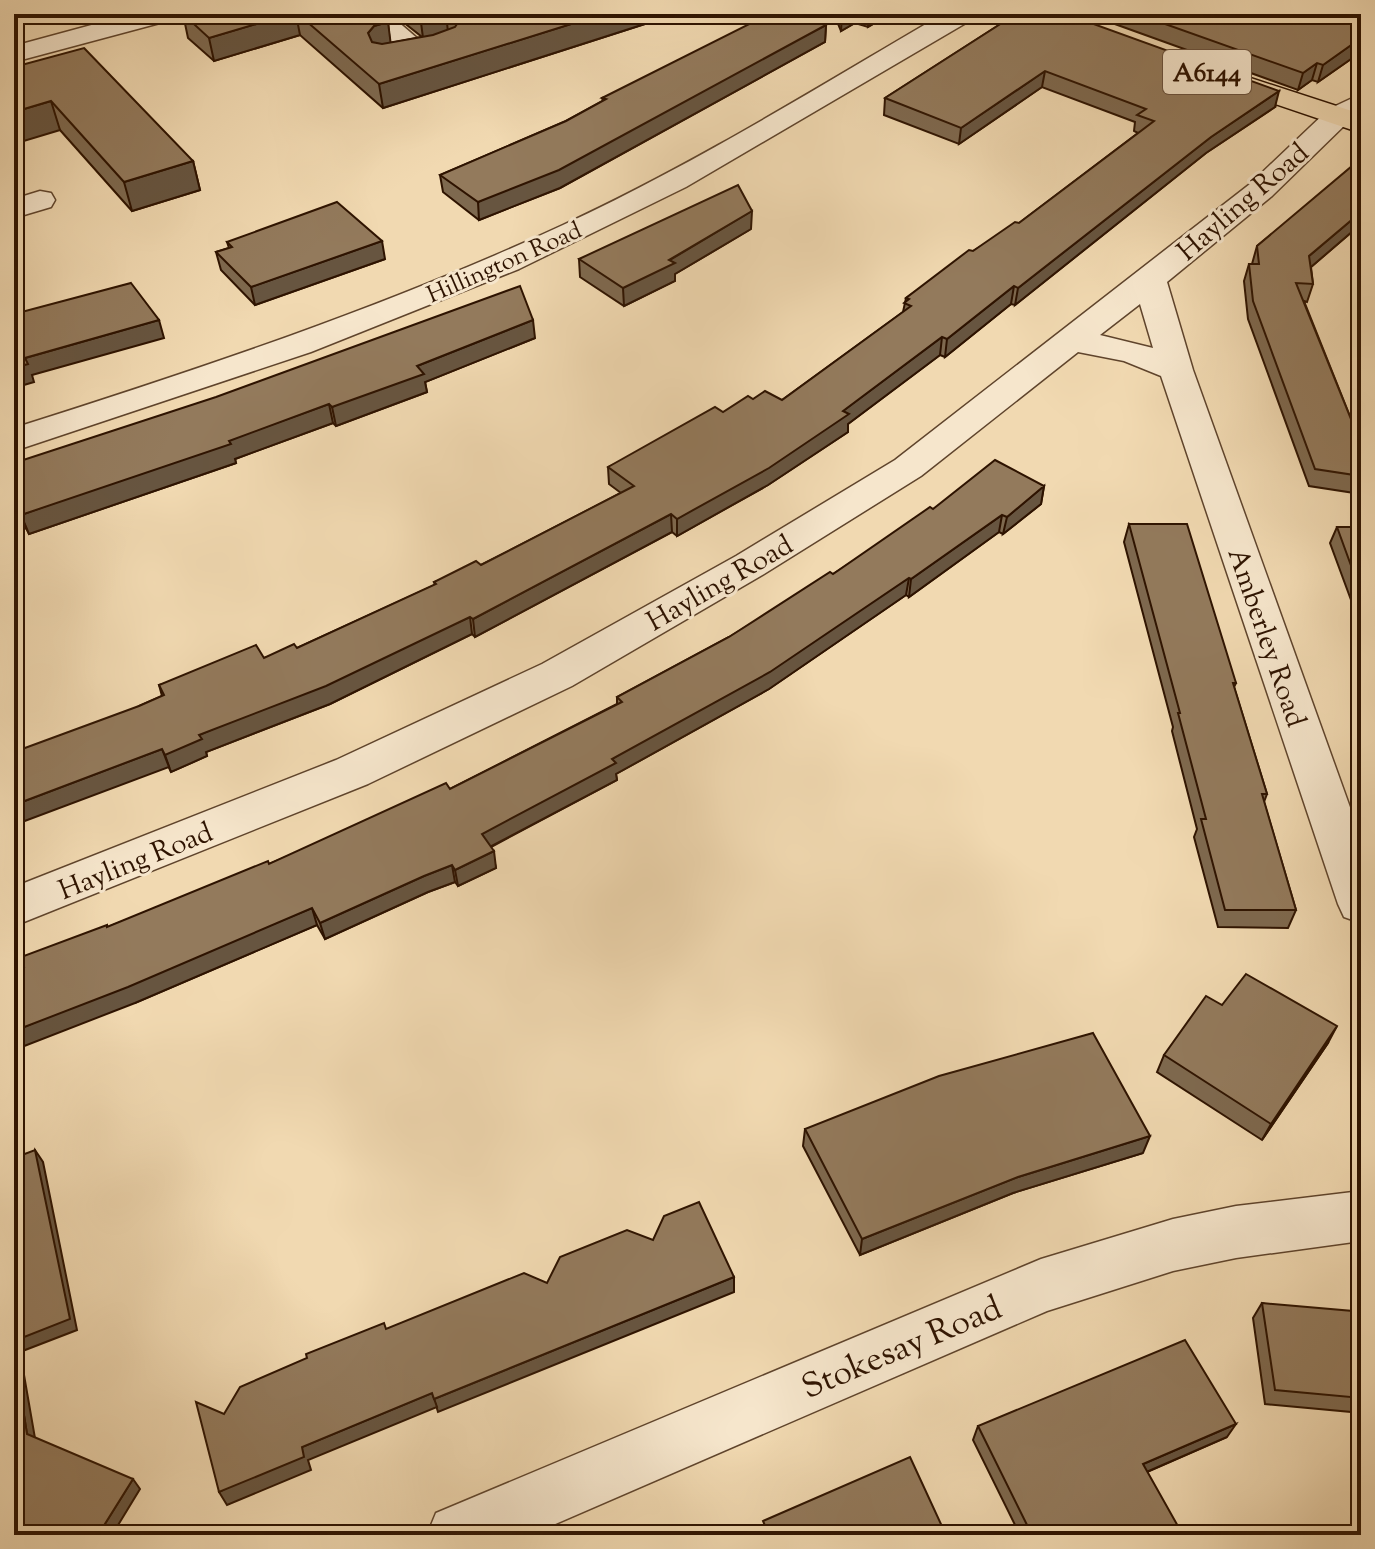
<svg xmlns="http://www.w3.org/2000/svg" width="1375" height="1549" font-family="'Sorts Mill Goudy',serif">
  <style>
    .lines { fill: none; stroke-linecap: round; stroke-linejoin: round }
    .minor-casing { stroke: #5f442c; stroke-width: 3 }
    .major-casing { stroke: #2e1300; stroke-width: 3 }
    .minor { fill: #f6e6cc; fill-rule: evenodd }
    .major { fill: #f1d9b1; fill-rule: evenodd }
    .wall { fill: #7e694f; stroke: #2e1300; stroke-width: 2 }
    .shaded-wall { fill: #675540; stroke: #2e1300; stroke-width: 2 }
    .building { fill: #937a5c; stroke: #2e1300; stroke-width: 2 }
    .labels { text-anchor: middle; stroke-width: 6; stroke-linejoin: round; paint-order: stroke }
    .far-street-label { font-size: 24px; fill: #2e1300; stroke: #f6e6cc }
    .shield { fill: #f6e6cc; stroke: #6a523d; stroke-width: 2 }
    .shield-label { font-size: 26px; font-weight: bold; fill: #2e1300 }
    .street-label { font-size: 28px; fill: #2e1300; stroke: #f6e6cc }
    .near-street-label { font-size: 34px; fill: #2e1300; stroke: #f6e6cc }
  </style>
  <rect width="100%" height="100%" fill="#f1d9b1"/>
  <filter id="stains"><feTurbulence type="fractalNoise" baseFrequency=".0025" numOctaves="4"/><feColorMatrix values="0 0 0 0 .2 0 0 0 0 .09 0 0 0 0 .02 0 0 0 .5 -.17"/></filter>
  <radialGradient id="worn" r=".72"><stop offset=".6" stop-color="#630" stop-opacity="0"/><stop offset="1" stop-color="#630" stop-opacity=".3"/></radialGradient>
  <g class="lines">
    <defs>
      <g id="minor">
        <polygon points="132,14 175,14 171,20 14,62 14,46"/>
        <polygon points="360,14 389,14 432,51 428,57 408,57"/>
        <path d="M943 14H975L971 20 686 187 519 269 311 352 14 451V428C200 369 386 307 563 225 695 164 818 87 943 14Z"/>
        <path d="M1361 94V115L1349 121 1272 196 1167 282 1193 370 1361 838V923L1344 917 1338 904 1161 376 1124 361 1078 352 921 476 764 574 572 686 368 784 14 926V887L336 760 542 664 736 556 895 460 1250 184 1329 109ZM1140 304 1153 348 1100 335Z"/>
        <polygon points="40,191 51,193 55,200 51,207 14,218 14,199"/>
        <polygon points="1361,1191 1361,1241 1236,1258 1173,1271 1047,1311 530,1535 427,1535 436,1513 1041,1259 1173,1219 1236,1206"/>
      </g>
      <polygon id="major" points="1220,68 1361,114 1361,133 1210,82 1206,76 1210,70"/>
    </defs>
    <use href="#minor" class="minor-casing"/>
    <use href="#major" class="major-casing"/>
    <use href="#minor" class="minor"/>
    <use href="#major" class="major"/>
  </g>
  <g class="wall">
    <polygon points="183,14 378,14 388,22 390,43 422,37 393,14 676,14 383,108 300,35 214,61 188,38"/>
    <polygon points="834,14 890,14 868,27 855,23 841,31"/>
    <polygon points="1016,14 1275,107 1206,153 1015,305 1011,304 945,357 940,355 848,424 848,432 768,485 677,536 672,532 475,637 472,634 330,704 206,752 207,756 171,772 139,706 162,696 159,685 264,658 297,648 435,585 434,582 481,565 621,493 609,484 608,467 753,399 782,400 903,312 906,298 973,251 1019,223 1138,133 1134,131 1135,122 1042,87 959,144 884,115 885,98"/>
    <polygon points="1087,14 1296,14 1303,17 1361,14 1361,52 1318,82 1312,80 1298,90"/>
    <polygon points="826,25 825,42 560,188 479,220 443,192 440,175 566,121 603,101 602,98"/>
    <polygon points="14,67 193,161 200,190 132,211 60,130"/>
    <polygon points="1361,162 1361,224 1311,267 1313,284 1307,302 1304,301 1361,444 1361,494 1309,486 1248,319 1244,281 1249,264 1252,264 1257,246"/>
    <polygon points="751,229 675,274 675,281 624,306 580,277 579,259"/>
    <polygon points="227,242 385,259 255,305 221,270 216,252 229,248"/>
    <polygon points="535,338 425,382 427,392 336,426 333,423 235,459 236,463 29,534 26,528 14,532 14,463"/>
    <polygon points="1044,486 1041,504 1003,534 999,532 909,597 906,595 769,689 616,774 617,780 491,847 496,868 458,886 455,882 428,892 325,939 317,925 135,1003 24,967 108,927 269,864 450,789 617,704 617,697 729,637 833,574 933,509"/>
    <polygon points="1129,524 1236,683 1234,687 1267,794 1264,802 1296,910 1288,928 1218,927 1194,837 1197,829 1172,731 1173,727 1124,542"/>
    <polygon points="1337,527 1361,527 1361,627 1330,543"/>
    <polygon points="1222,1005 1328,1043 1262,1140 1157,1072 1164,1055"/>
    <polygon points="805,1129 1143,1153 1013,1193 860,1255 803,1146"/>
    <polygon points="1262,1303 1361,1333 1361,1456 1351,1412 1265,1404 1253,1318"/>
    <polygon points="978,1426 1227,1437 1147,1472 1174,1535 1020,1535 973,1440"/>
  </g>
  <g class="shaded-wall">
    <polygon points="290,14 296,14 300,35 214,61 209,38"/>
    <polygon points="423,14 446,14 448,32 423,38 420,15"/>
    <polygon points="603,14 676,14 383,108 379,84"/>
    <polygon points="842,14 856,14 855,23 841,31"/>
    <polygon points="869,14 890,14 868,27"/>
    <polygon points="388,22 391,46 372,56 368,33 374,26"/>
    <polygon points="826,25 825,42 560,188 479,220 478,202"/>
    <polygon points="1361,38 1361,52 1318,82 1323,65"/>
    <polygon points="1317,63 1312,80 1298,90 1303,73"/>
    <polygon points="1045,71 1042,87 959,144 961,128"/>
    <polygon points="1279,91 1275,107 1206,153 1015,305 1018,288 1211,137"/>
    <polygon points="51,101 60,130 14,144 14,112"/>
    <polygon points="193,161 200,190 132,211 124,182"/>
    <polygon points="752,211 751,229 675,274 675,281 624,306 623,288"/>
    <polygon points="1361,212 1361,224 1304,273 1309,256"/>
    <polygon points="382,241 385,259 255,305 251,287"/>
    <polygon points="1014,286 1011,304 945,357 947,339"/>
    <polygon points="159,320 164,338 32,375 34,382 14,388 14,368 25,358"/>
    <polygon points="533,320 535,338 425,382 427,392 336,426 332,407 417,366"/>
    <polygon points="942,337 940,355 848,424 848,432 768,485 677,536 677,519 843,411"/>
    <polygon points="329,404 333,423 235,459 236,463 29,534 21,515"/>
    <polygon points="1044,486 1041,504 1003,534 1007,517"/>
    <polygon points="18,509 26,528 14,532 14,511"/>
    <polygon points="671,514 672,532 475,637 473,619"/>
    <polygon points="1002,515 999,532 909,597 911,579"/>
    <polygon points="909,578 906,595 769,689 616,774 617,780 484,850 482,834 612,759"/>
    <polygon points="470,617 472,634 330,704 206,752 207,756 171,772 165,755 199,735"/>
    <polygon points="162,749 169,767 14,825 14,805"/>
    <polygon points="494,851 496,868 458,886 455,870"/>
    <polygon points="452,865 455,882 428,892 325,939 320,923 424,876"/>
    <polygon points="312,908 317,925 135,1003 14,1050 14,1031"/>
    <polygon points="1337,1026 1328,1043 1262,1140 1271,1124"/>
    <polygon points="1150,1136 1143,1153 1013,1193 860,1255 862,1239 1018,1177"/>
    <polygon points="35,1150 43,1162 77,1330 20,1352 36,1444 27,1434 14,1353 14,1341"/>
    <polygon points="734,1277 734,1292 438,1412 434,1399"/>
    <polygon points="432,1393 437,1407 308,1460 311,1470 227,1505 219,1492 302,1447"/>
    <polygon points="1236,1424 1227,1437 1135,1477 1143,1464"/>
    <polygon points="133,1479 140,1489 112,1535 98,1535"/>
    <polygon points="1179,1528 1174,1535 1163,1535"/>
  </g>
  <g class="building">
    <polygon points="183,14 290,14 209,38"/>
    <polygon points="298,14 378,14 388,22 374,26 368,33 372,42 382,44 433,35 455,27 461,18 458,14 603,14 379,84"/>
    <polygon points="769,14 820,14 826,25 559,170 478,202 440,175 566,121 606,99 602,98"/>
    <polygon points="1016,14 1066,14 1279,91 1211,137 1018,288 1014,286 947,339 942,337 843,411 849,414 769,468 677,519 671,514 473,619 470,617 326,686 199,735 202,739 165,755 162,749 14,805 14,752 139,706 164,695 159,685 256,645 264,658 294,644 297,648 436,584 434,582 476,561 481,565 634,486 608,467 715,407 723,412 748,396 753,399 765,391 782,400 911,306 904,303 909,299 906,298 969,250 973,251 1015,222 1019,223 1154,121 1137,115 1146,109 1045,71 961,128 885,98"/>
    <polygon points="1137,14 1296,14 1303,17 1309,14 1361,14 1361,38 1323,65 1317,63 1303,73"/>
    <polygon points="84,48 193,161 124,182 51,101 14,112 14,67"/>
    <polygon points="1358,161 1361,162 1361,212 1309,256 1313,284 1296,283 1361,444 1361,476 1315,469 1253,301 1249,264 1259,264 1257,246"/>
    <polygon points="738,185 752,211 669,260 675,263 623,288 579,259"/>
    <polygon points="337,202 382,241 251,287 216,252 232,247 227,242"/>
    <polygon points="131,283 159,320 25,358 28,364 14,368 14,314"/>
    <polygon points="520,286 533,320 417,366 424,374 332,407 329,404 229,441 231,444 21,515 18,509 14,511 14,463 216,397"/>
    <polygon points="995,460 1044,486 1007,517 1002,515 911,579 909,578 770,672 612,759 616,763 482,834 494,851 455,870 452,865 424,876 320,923 312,908 128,987 14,1031 14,970 24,967 21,957 107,925 107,927 268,861 269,864 446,783 450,789 622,702 617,697 729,637 830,572 833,574 930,507 933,509"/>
    <polygon points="1129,524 1187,524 1236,683 1233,683 1267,794 1262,794 1296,910 1225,910 1201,819 1206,819 1178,713 1180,713"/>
    <polygon points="1337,527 1361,527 1361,593"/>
    <polygon points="1246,974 1337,1026 1271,1124 1164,1055 1206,996 1222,1005"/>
    <polygon points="1093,1033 1150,1136 1018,1177 862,1239 805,1129 939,1076"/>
    <polygon points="35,1150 70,1319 14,1341 14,1158"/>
    <polygon points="699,1202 734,1277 434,1399 432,1393 302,1447 304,1457 219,1492 196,1402 224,1414 240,1387 307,1358 306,1354 384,1323 386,1329 524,1273 547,1283 560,1257 627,1230 653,1240 664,1216"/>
    <polygon points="1262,1303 1353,1311 1358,1333 1361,1333 1361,1398 1275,1390"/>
    <polygon points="1185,1340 1236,1424 1143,1464 1179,1528 1163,1535 1129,1535 1127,1530 1116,1535 1032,1535 978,1426"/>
    <polygon points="14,1353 27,1434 133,1479 98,1535 14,1535"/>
    <polygon points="910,1457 946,1535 750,1535 766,1528 763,1521"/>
  </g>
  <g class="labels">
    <g class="far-street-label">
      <text transform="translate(504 262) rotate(-24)" y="8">Hillington Road</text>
    </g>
    <rect class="shield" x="1163" y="50" width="88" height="44" rx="6"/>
    <g class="shield-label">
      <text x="1207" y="81">A6144</text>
    </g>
    <g class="street-label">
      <text transform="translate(1242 201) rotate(-41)" y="10">Hayling Road</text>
      <text transform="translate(719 582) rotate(-30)" y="10">Hayling Road</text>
      <text transform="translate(1268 637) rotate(71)" y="10">Amberley Road</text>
      <text transform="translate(135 860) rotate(-22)" y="10">Hayling Road</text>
    </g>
    <g class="near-street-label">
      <text transform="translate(901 1346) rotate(-23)" y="12">Stokesay Road</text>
    </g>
  </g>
  <rect width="1375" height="1549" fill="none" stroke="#f1d9b1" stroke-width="48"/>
  <rect x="16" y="16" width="1343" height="1517" fill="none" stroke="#2e1300" stroke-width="4"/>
  <rect x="24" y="24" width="1327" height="1501" fill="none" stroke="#2e1300" stroke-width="2"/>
  <rect width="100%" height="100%" filter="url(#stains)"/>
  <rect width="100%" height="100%" fill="url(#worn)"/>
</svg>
